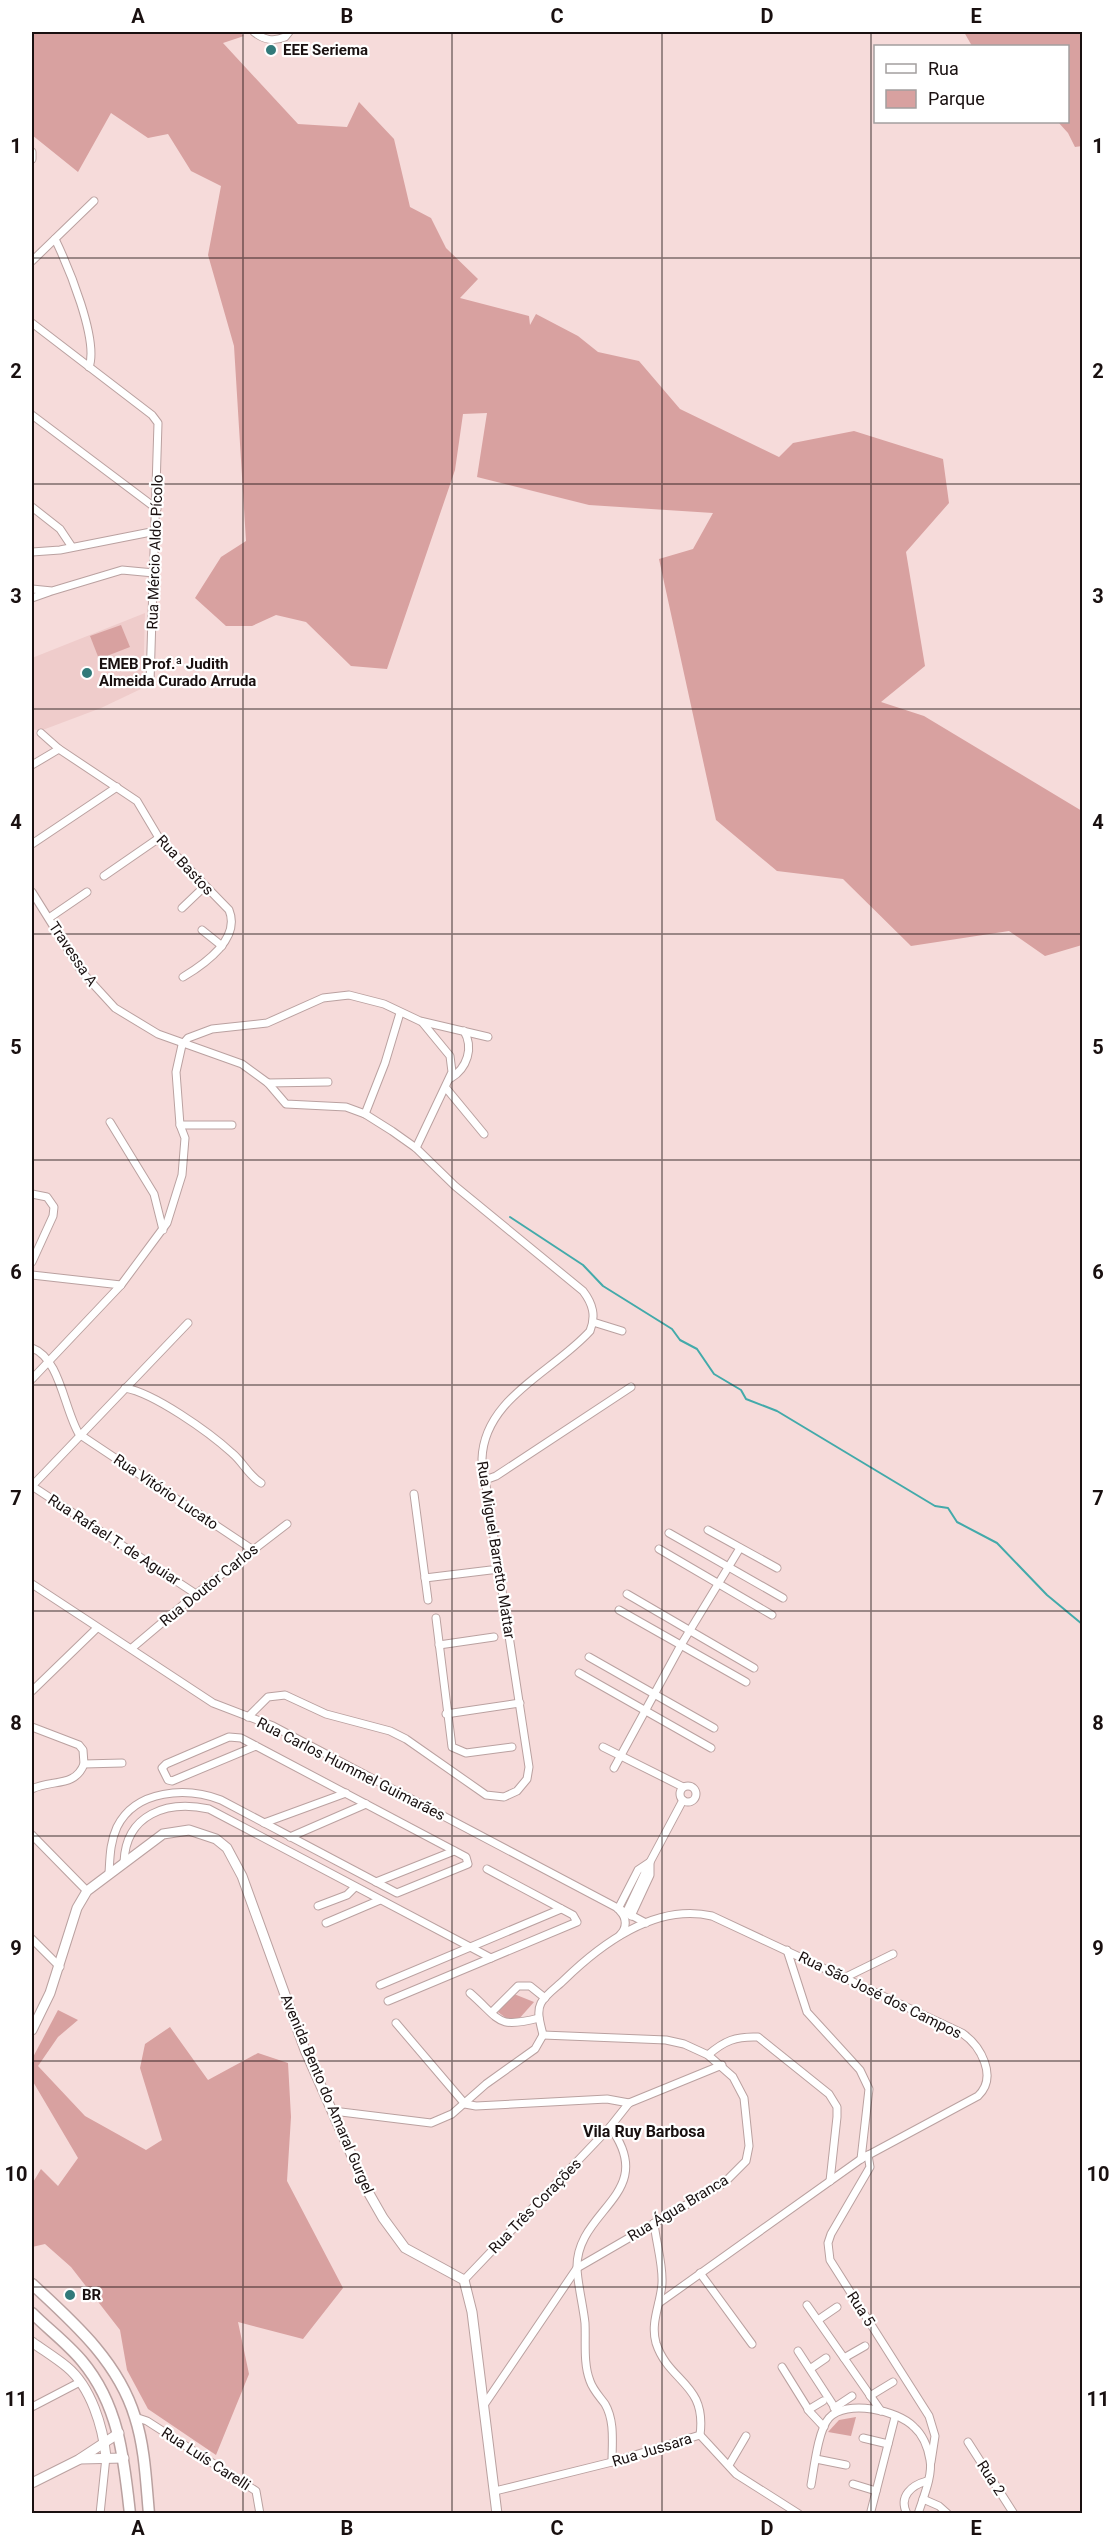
<svg xmlns="http://www.w3.org/2000/svg" width="1114" height="2545" font-family="Roboto,sans-serif">
  <style>
    .built { fill: #efcccb }
    .green { fill: #d8a1a0 }
    .lines { fill: none; stroke-linecap: round; stroke-linejoin: round }
    .stream { stroke: #43aaaa; stroke-width: 2 }
    .minor-casing { stroke: #baa1a0; stroke-width: 9 }
    .tertiary-casing { stroke: #baa1a0; stroke-width: 11 }
    .primary-casing { stroke: #baa1a0; stroke-width: 13 }
    .minor { stroke: #fff; stroke-width: 7 }
    .tertiary { stroke: #fff; stroke-width: 9 }
    .primary { stroke: #fff; stroke-width: 10 }
    .grid { fill: none; stroke: #191010; stroke-width: 1.5; stroke-opacity: 0.55 }
    .poi-dot { fill: #317a7a; stroke: #fff; stroke-width: 2 }
    .labels { text-anchor: middle; stroke-width: 4.5; stroke-linejoin: round; paint-order: stroke }
    .poi-label { font-size: 15px; font-weight: bold; fill: #191010; stroke: #fff; text-anchor: start }
    .street-label { font-size: 15px; fill: #191010; stroke: #fff }
    .neighbourhood-label { font-size: 16px; font-weight: bold; fill: #191010; stroke: #fff }
    .neatline { fill: none; stroke: #191010; stroke-width: 2 }
    .grid-label { font-size: 20px; text-anchor: middle; font-weight: bold; fill: #191010 }
  </style>
  <rect width="100%" height="100%" fill="#f6dbda"/>
  <polygon class="built" points="145,613 143,688 101,708 40,731 32,729 32,658"/>
  <g class="green">
    <polygon points="32,32 239,32 244,36 223,43 298,124 347,127 359,102 394,139 410,207 431,218 446,248 478,279 460,298 529,316 530,325 536,314 578,336 598,352 639,361 680,409 779,457 793,443 854,431 943,459 949,503 906,552 925,666 881,702 924,716 1082,811 1082,945 1045,956 1009,931 911,946 843,879 777,871 716,820 659,559 693,549 713,513 589,505 477,477 487,413 463,414 455,470 387,669 351,666 306,622 276,615 252,626 226,626 195,598 221,557 246,541 234,346 208,255 221,186 191,171 168,134 148,138 111,113 78,172 32,135"/>
    <polygon points="964,32 1082,32 1082,146 1075,147 1068,133 1058,122 1068,122 1068,46 972,46"/>
    <polygon points="121,625 130,647 99,659 90,636"/>
    <polygon points="514,1994 534,2002 518,2020 510,2021 498,2012"/>
    <polygon points="58,2010 78,2020 58,2037 38,2066 85,2116 146,2150 162,2140 140,2068 145,2044 170,2027 208,2080 258,2053 288,2063 291,2117 287,2181 343,2288 303,2339 238,2322 249,2374 216,2455 148,2409 127,2370 120,2330 71,2267 45,2244 32,2247 32,2184 41,2169 58,2186 78,2158 32,2080 32,2059"/>
    <polygon points="856,2417 851,2436 828,2432 839,2420"/>
  </g>
  <g class="lines">
    <polyline class="stream" points="510,1217 583,1265 603,1286 672,1329 680,1340 697,1349 714,1374 741,1390 746,1399 777,1411 935,1506 948,1508 957,1522 997,1543 1047,1595 1082,1624"/>
    <defs>
      <g id="minor">
        <path d="M254 32C264 40 273 42 285 37L289 32"/>
        <polyline points="32,152 32,159"/>
        <path d="M55 239C68 266 99 340 89 367"/>
        <polyline points="32,261 94,201"/>
        <polyline points="32,323 152,415 158,423 150,682"/>
        <polyline points="32,415 157,509"/>
        <polyline points="32,507 60,529 72,547"/>
        <polyline points="32,552 60,550 156,531"/>
        <polyline points="32,589 52,591 122,570 154,573"/>
        <polyline points="32,598 49,592"/>
        <path d="M41 733 59 749 137 801 159 838 229 910C241 939 203 965 183 977"/>
        <polyline points="32,765 59,749"/>
        <polyline points="32,844 117,787"/>
        <polyline points="104,876 159,838"/>
        <path d="M32 892 82 972 115 1008 158 1034 242 1064 268 1083 286 1104 346 1107 365 1114 392 1131 416 1148 455 1186 583 1291C593 1304 596 1316 590 1331 553 1372 484 1398 482 1459L529 1767 527 1779 517 1791 504 1797 486 1795 406 1739 390 1731 326 1714 285 1695 268 1697 248 1717"/>
        <polyline points="182,908 204,887"/>
        <polyline points="49,918 87,892"/>
        <polyline points="202,930 222,946"/>
        <path d="M451 1078C467 1068 474 1048 464 1031"/>
        <polyline points="268,1083 328,1082"/>
        <polyline points="446,1088 484,1134"/>
        <polyline points="365,1114 385,1063 400,1013"/>
        <polyline points="110,1122 154,1194 163,1230"/>
        <polyline points="180,1125 232,1125"/>
        <polyline points="416,1148 452,1072 450,1056 422,1022"/>
        <polyline points="32,1194 47,1197 54,1207 53,1216 32,1262"/>
        <polyline points="32,1275 121,1285"/>
        <polyline points="593,1322 622,1331"/>
        <polyline points="188,1323 32,1486 196,1594"/>
        <path d="M32 1348C60 1358 64 1409 79 1434L253 1550"/>
        <polyline points="32,1379 121,1285 167,1223 182,1175 185,1138 180,1125 176,1072 182,1045 188,1038 212,1029 267,1023 323,998 349,995 384,1004 420,1021 488,1037"/>
        <path d="M125 1388C154 1393 209 1432 232 1453 243 1462 248 1475 261 1483"/>
        <polyline points="485,1480 496,1476 631,1387"/>
        <polyline points="414,1494 428,1600"/>
        <polyline points="708,1530 777,1568"/>
        <polyline points="669,1533 783,1598"/>
        <polyline points="659,1549 772,1615"/>
        <polyline points="425,1578 499,1569"/>
        <polyline points="32,1584 213,1703 273,1726 646,1923"/>
        <polyline points="627,1594 754,1668"/>
        <polyline points="619,1610 746,1682"/>
        <polyline points="436,1618 452,1747 466,1753 512,1747"/>
        <polyline points="439,1645 494,1637"/>
        <polyline points="132,1648 196,1594 287,1524"/>
        <polyline points="589,1657 714,1728"/>
        <polyline points="579,1673 711,1748"/>
        <polyline points="32,1691 97,1628"/>
        <polyline points="446,1714 520,1703"/>
        <polyline points="32,1727 79,1745 83,1750 84,1764 122,1763"/>
        <polyline points="603,1747 683,1787"/>
        <polyline points="614,1768 681,1645 740,1548"/>
        <circle cx="688" cy="1794" r="8"/>
        <path d="M32 1789C51 1779 75 1788 84 1764"/>
        <polyline points="264,1823 346,1793"/>
        <polyline points="32,1835 87,1891"/>
        <polyline points="290,1837 366,1804"/>
        <path d="M124 1862C126 1814 167 1800 209 1809L491 1958 577 1922 573 1915 487 1869"/>
        <path d="M109 1873C110 1857 110 1842 117 1827 136 1789 187 1787 221 1800L397 1893 468 1864 466 1857 241 1738 229 1737 166 1764 162 1768 168 1780 172 1781 256 1746"/>
        <polyline points="376,1882 454,1851"/>
        <polyline points="318,1906 347,1895 355,1887"/>
        <polyline points="618,1909 638,1870 650,1862 683,1800"/>
        <polyline points="626,1913 649,1864"/>
        <polyline points="631,1916 650,1875 650,1862"/>
        <polyline points="326,1923 380,1900"/>
        <path d="M620 1935C627 1928 627 1918 620 1911"/>
        <polyline points="32,1939 60,1967"/>
        <polyline points="787,1950 807,2012 860,2070 869,2089 861,2159"/>
        <polyline points="844,1978 893,1954"/>
        <polyline points="380,1985 561,1909"/>
        <path d="M470 1993C501 2020 496 2029 539 2018"/>
        <polyline points="388,2001 491,1958"/>
        <polyline points="492,2012 518,1986 530,1986 545,1998"/>
        <polyline points="396,2023 465,2104 476,2106 607,2099 629,2103"/>
        <path d="M543 2035C541 2025 536 2013 541 2003 546 1994 557 1987 564 1980 602 1943 656 1903 712 1916L962 2033C981 2046 998 2077 978 2096L861 2159 659 2303"/>
        <path d="M708 2055C724 2041 736 2036 758 2037L829 2094 837 2107V2117L830 2181"/>
        <polyline points="333,2111 431,2123 452,2114 486,2084 535,2049 543,2035"/>
        <path d="M610 2127C660 2195 575 2209 577 2269 578 2286 583 2305 585 2323 586 2341 583 2363 590 2381 593 2390 600 2397 605 2404 615 2421 612 2443 612 2462"/>
        <polyline points="868,2155 870,2167 831,2234 828,2243 830,2260 929,2416 935,2436 931,2462"/>
        <path d="M654 2223C656 2242 663 2264 662 2283 661 2303 650 2322 656 2343 669 2383 707 2383 700 2435"/>
        <polyline points="700,2273 752,2344"/>
        <polyline points="464,2280 610,2127 629,2103 722,2065"/>
        <polyline points="807,2305 881,2411"/>
        <polyline points="818,2320 837,2307"/>
        <polyline points="798,2351 837,2411"/>
        <polyline points="844,2358 865,2346"/>
        <polyline points="782,2367 810,2412 824,2427"/>
        <polyline points="810,2369 826,2358"/>
        <polyline points="870,2396 893,2382"/>
        <polyline points="484,2405 577,2268 724,2183 746,2161 749,2146 744,2098 733,2077 708,2055 684,2044 666,2040 543,2035"/>
        <polyline points="32,2407 80,2382"/>
        <polyline points="834,2408 852,2396"/>
        <polyline points="808,2410 823,2401"/>
        <polyline points="135,2417 147,2421 256,2491 260,2514"/>
        <polyline points="700,2435 736,2474 799,2514"/>
        <polyline points="863,2438 888,2444"/>
        <polyline points="968,2442 1014,2514"/>
        <polyline points="816,2459 846,2465"/>
        <polyline points="729,2465 746,2436"/>
        <polyline points="853,2484 876,2491"/>
        <path d="M811 2485C814 2469 818 2430 829 2418 846 2399 898 2410 914 2427 923 2435 928 2448 930 2460 933 2475 923 2498 918 2514"/>
        <polyline points="495,2491 612,2462 700,2435"/>
        <polyline points="923,2499 939,2506 948,2514"/>
        <polyline points="871,2511 895,2417"/>
        <polyline points="100,2514 106,2457"/>
        <path d="M907 2514C898 2496 912 2485 927 2481"/>
      </g>
      <g id="tertiary">
        <polyline points="32,2030 50,1993 77,1908 87,1891 163,1834 189,1830 216,1839 227,1848 242,1876 305,2050 367,2190 383,2218 405,2248 464,2280 472,2312 497,2514"/>
        <path d="M32 2342C43 2350 56 2358 67 2367 91 2387 103 2427 106 2457"/>
        <polyline points="80,2459 124,2458"/>
        <polyline points="32,2483 78,2460 119,2433"/>
      </g>
      <g id="primary">
        <path d="M32 2284C73 2322 118 2361 135 2417 145 2448 146 2482 149 2514"/>
        <path d="M32 2313C48 2329 67 2343 82 2361 119 2405 124 2459 130 2514"/>
      </g>
    </defs>
    <use href="#minor" class="minor-casing"/>
    <use href="#tertiary" class="tertiary-casing"/>
    <use href="#primary" class="primary-casing"/>
    <use href="#minor" class="minor"/>
    <use href="#tertiary" class="tertiary"/>
    <use href="#primary" class="primary"/>
  </g>
  <path class="grid" d="M243 32V2514M452 32V2514M662 32V2514M871 32V2514M32 258H1082M32 484H1082M32 709H1082M32 934H1082M32 1160H1082M32 1385H1082M32 1611H1082M32 1836H1082M32 2061H1082M32 2287H1082"/>
  <g class="poi-dot">
    <circle cx="271" cy="50" r="6"/>
    <circle cx="87" cy="673" r="6"/>
    <circle cx="70" cy="2295" r="6"/>
  </g>
  <g class="labels">
    <g class="poi-label">
      <text x="283" y="55">EEE Seriema</text>
      <text x="99" y="669">EMEB Prof.ª Judith<tspan x="99" dy="17">Almeida Curado Arruda</tspan></text>
      <text x="82" y="2300">BR</text>
    </g>
    <g class="street-label">
      <text transform="translate(155 552) rotate(-88)" y="5">Rua Mércio Aldo Pícolo</text>
      <text transform="translate(185 865) rotate(47)" y="5">Rua Bastos</text>
      <text transform="translate(73 954) rotate(56)" y="5">Travessa A</text>
      <text transform="translate(166 1492) rotate(34)" y="5">Rua Vitório Lucato</text>
      <text transform="translate(114 1540) rotate(33)" y="5">Rua Rafael T. de Aguiar</text>
      <text transform="translate(496 1550) rotate(81)" y="5">Rua Miguel Barretto Mattar</text>
      <text transform="translate(209 1585) rotate(-39)" y="5">Rua Doutor Carlos</text>
      <text transform="translate(351 1769) rotate(27)" y="5">Rua Carlos Hummel Guimarães</text>
      <text transform="translate(880 1995) rotate(26)" y="5">Rua São José dos Campos</text>
      <text transform="translate(327 2094) rotate(67)" y="5">Avenida Bento do Amaral Gurgel</text>
      <text transform="translate(535 2206) rotate(-46)" y="5">Rua Três Corações</text>
      <text transform="translate(678 2208) rotate(-31)" y="5">Rua Água Branca</text>
      <text transform="translate(861 2309) rotate(57)" y="5">Rua 5</text>
      <text transform="translate(652 2450) rotate(-17)" y="5">Rua Jussara</text>
      <text transform="translate(206 2459) rotate(33)" y="5">Rua Luís Carelli</text>
      <text transform="translate(991 2478) rotate(57)" y="5">Rua 2</text>
    </g>
    <g class="neighbourhood-label">
      <text x="644" y="2137">Vila Ruy Barbosa</text>
    </g>
  </g>
  <rect width="1114" height="2545" fill="none" stroke="#ffffff" stroke-width="66"/>
  <rect x="874" y="45" width="195" height="78" fill="#ffffff" stroke="#a39f9f" stroke-width="1.5"/>
  <rect x="886" y="64" width="30" height="9" fill="#ffffff" stroke="#a39f9f" stroke-width="1.5"/>
  <text x="928" y="75" font-size="18" fill="#191010">Rua</text>
  <rect x="886" y="90" width="30" height="18" fill="#d8a1a0" stroke="#a39f9f" stroke-width="1.5"/>
  <text x="928" y="105" font-size="18" fill="#191010">Parque</text>
  <rect x="33" y="33" width="1048" height="2479" class="neatline"/>
  <g class="grid-label">
    <text x="138" y="23">A</text>
    <text x="347" y="23">B</text>
    <text x="557" y="23">C</text>
    <text x="767" y="23">D</text>
    <text x="976" y="23">E</text>
    <text x="16" y="153">1</text>
    <text x="1098" y="153">1</text>
    <text x="16" y="378">2</text>
    <text x="1098" y="378">2</text>
    <text x="16" y="603">3</text>
    <text x="1098" y="603">3</text>
    <text x="16" y="829">4</text>
    <text x="1098" y="829">4</text>
    <text x="16" y="1054">5</text>
    <text x="1098" y="1054">5</text>
    <text x="16" y="1279">6</text>
    <text x="1098" y="1279">6</text>
    <text x="16" y="1505">7</text>
    <text x="1098" y="1505">7</text>
    <text x="16" y="1730">8</text>
    <text x="1098" y="1730">8</text>
    <text x="16" y="1955">9</text>
    <text x="1098" y="1955">9</text>
    <text x="16" y="2181">10</text>
    <text x="1098" y="2181">10</text>
    <text x="16" y="2406">11</text>
    <text x="1098" y="2406">11</text>
    <text x="138" y="2535">A</text>
    <text x="347" y="2535">B</text>
    <text x="557" y="2535">C</text>
    <text x="767" y="2535">D</text>
    <text x="976" y="2535">E</text>
  </g>
</svg>
